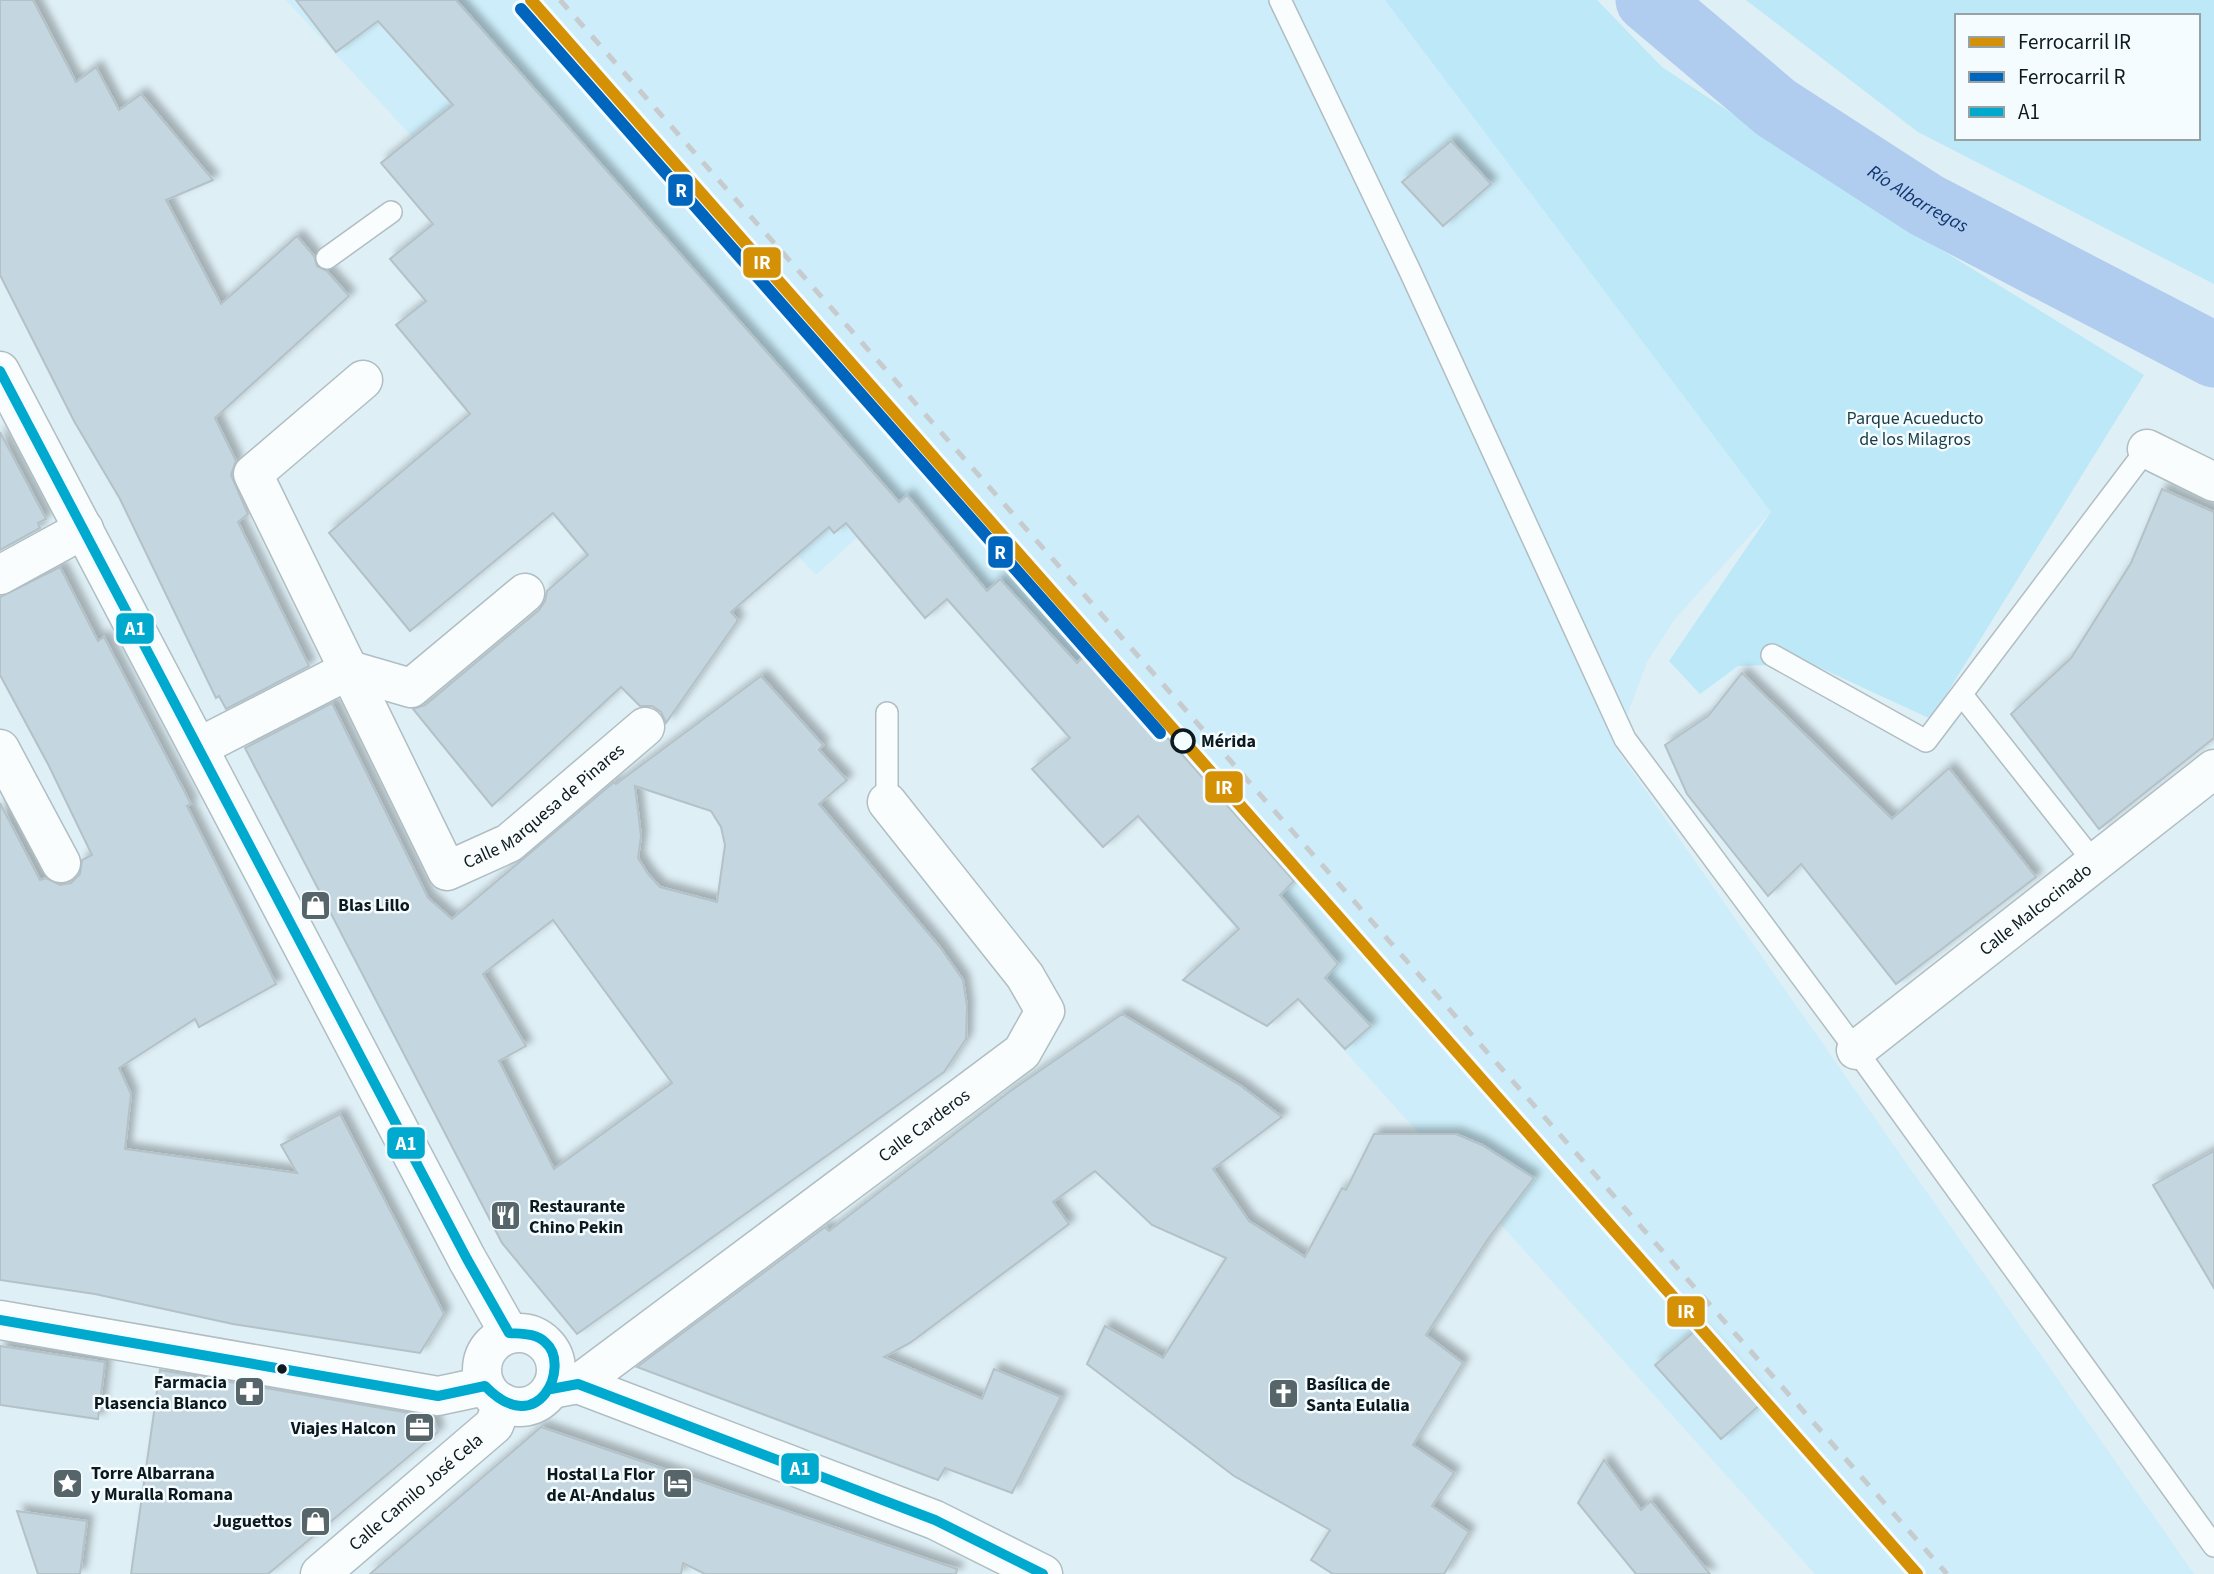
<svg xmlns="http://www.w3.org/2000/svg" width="2214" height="1574" font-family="'Source Sans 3',sans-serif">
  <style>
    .built { fill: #ccedf9 }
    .green { fill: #bce8f8; fill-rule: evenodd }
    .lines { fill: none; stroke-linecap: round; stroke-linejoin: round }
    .river { stroke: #b0ccef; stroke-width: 65 }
    .building { fill: #c4d6e0; stroke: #b4c1c7; stroke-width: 2; fill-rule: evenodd; filter: url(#shadow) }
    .lane-casing { stroke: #b0bec3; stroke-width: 24 }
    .street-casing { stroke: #b0bec3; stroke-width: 41 }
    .secondary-casing { stroke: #b0bec3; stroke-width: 41 }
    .primary-casing { stroke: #b0bec3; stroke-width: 41 }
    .lane { stroke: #fafdfe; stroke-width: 21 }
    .street { stroke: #fafdfe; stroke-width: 38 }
    .secondary { stroke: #fafdfe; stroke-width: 38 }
    .primary { stroke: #fafdfe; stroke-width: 38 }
    .rail { stroke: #c7cbcd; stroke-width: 5; stroke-dasharray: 12 12; stroke-linecap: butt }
    .bus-1-casing { stroke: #f5fcff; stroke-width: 16 }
    .bus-1 { stroke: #00a9ce; stroke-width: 10 }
    .rail-1-casing { stroke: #f5fcff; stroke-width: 18 }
    .rail-2-casing { stroke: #f5fcff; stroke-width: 18 }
    .rail-1 { stroke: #d49105; stroke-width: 12 }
    .rail-2 { stroke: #0065bd; stroke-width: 12 }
    .stop-dot { fill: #f5fcff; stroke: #0c1a1f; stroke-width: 3.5 }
    .bus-dot { fill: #0c1a1f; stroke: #f5fcff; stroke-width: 2.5 }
    .labels { text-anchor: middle; stroke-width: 5; stroke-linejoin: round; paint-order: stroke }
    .park-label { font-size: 18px; fill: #193b45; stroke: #f5fcff }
    .stop-label { font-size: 18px; font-weight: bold; fill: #0c1a1f; stroke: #f5fcff; text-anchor: start }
    .street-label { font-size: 18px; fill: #0c1a1f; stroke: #f5fcff }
    .poi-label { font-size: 18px; font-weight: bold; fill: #0c1a1f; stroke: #f5fcff; text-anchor: start }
    .water-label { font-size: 19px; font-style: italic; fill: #10356e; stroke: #f5fcff }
    .line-badge { stroke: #f5fcff; stroke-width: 2.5 }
    .badge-label { font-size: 19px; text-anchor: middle; font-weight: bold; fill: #fff }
  </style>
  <defs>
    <filter id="shadow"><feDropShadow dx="6" dy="-6" stdDeviation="3.5" flood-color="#0004"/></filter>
  </defs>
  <rect width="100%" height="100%" fill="#deeff5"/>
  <polygon class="built" points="286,0 1385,0 1771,512 1674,620 1647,662 1615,747 2194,1574 1815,1574 1298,999 876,520 816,575"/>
  <g class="green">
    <polygon points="1385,0 1597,0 1662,67 1890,218 2144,375 1931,719 1812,664 1738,666 1700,694 1669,661 1771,512"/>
    <path d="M1746 0H2214V284L1918 132ZM1957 16H2198V138H1957Z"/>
  </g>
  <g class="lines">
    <path class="river" id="s1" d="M1648 0 1776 108 1926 205 2214 355"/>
  </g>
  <g class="building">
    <polygon points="0,0 33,0 76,82 96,67 119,110 141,94 213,180 166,200 221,304 297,236 314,256 317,266 327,271 349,296 215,418 236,461 231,475 248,514 238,522 309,666 226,709 219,696 216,698 120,499 74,421 0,275"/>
    <polygon points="296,0 456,0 899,502 907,495 987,591 1000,579 1077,663 1090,650 1294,881 1280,895 1338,964 1325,978 1371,1026 1345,1049 1298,999 1267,1026 1183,980 1239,929 1138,816 1103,847 1032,769 1070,738 947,599 925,618 846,523 834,533 829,527 731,612 738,620 666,723 661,712 652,706 640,706 621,687 492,806 413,709 425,705 539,610 545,601 547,591 588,555 553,513 410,631 329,533 470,414 396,325 426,301 390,259 433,224 381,163 453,105 378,21 336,52"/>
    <polygon points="1451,141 1491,184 1443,226 1402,182"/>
    <polygon points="0,432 46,519 38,523 40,528 0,550"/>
    <polygon points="2162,489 2214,512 2214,738 2099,829 2011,714 2071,658 2131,563"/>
    <polygon points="60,567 98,641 104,637 191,804 187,806 276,984 199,1027 195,1019 119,1068 131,1094 125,1149 297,1173 281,1145 340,1114 444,1314 420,1353 233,1324 95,1294 0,1280 0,803 40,880 46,878 60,885 71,883 80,874 82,860 92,855 49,766 0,675 0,597"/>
    <polygon points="1742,673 1892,819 1949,768 2036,877 1896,984 1801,864 1768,896 1687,794 1665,745 1708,716"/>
    <path d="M761 676 823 745 819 750 847 780 819 804 940 947 963 980 967 1006 966 1039 944 1072 577 1334 502 1243 245 748 332 703 428 898 452 919 614 782 616 784ZM635 786 711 811 721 827 725 845 717 902 660 887 648 874 638 858 641 836ZM553 920 672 1083 554 1169 499 1061 526 1046 483 974Z"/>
    <polygon points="1122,1014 1241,1086 1282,1117 1213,1169 1249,1221 1305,1257 1342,1188 1346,1190 1374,1134 1456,1134 1482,1145 1534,1178 1488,1239 1426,1335 1463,1363 1413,1445 1454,1473 1432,1506 1469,1532 1444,1574 1333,1574 1311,1560 1330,1530 1234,1476 1087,1364 1105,1326 1163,1358 1226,1258 1152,1225 1095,1171 1053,1202 1069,1224 910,1343 884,1357 982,1399 994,1369 1061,1397 1012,1493 945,1468 938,1480 637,1367 825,1227 829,1231 1009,1092"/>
    <polygon points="2214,1151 2214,1288 2153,1185"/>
    <polygon points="1696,1330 1762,1403 1721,1439 1655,1365"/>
    <polygon points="0,1346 105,1362 98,1419 0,1405"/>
    <polygon points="160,1370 433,1417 438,1432 268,1574 131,1574"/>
    <polygon points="541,1427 957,1569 956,1574 705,1574 683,1563 681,1574 370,1574"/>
    <polygon points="1604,1460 1641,1510 1651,1501 1710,1574 1636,1574 1578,1503"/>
    <polygon points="17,1511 87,1521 80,1574 38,1574"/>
  </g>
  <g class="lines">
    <defs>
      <g id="lane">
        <polyline points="1280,0 1409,269 1625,739 1856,1050 2214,1546"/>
        <polyline points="327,258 391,212"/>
        <polyline points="1772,655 1926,741 2147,449"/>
        <polyline points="1962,695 2094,862"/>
        <polyline points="887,713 887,802"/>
      </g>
      <g id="street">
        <path id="s2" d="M363 380 253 474 447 871 509 843 645 727"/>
        <polyline points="2147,449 2214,482"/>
        <polyline points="0,575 84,529"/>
        <polyline points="199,747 349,670 411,688 525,593"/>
        <polyline points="0,749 61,863"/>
        <path id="s3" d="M1856 1050 2214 769"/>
        <path id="s4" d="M578 1384 1022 1052 1045 1011 1025 976 887 802"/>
        <path id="s5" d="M320 1574 494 1425 503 1403"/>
      </g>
      <polyline id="secondary" points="0,1320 438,1396 485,1386"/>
      <g id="primary">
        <polyline points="0,371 467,1259 509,1333"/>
        <circle cx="519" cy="1370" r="37"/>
        <polyline points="551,1389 578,1384 935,1520 1043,1574"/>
      </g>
    </defs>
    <use href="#lane" class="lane-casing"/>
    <use href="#street" class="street-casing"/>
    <use href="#secondary" class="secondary-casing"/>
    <use href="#primary" class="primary-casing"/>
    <use href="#lane" class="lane"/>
    <use href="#street" class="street"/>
    <use href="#secondary" class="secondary"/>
    <use href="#primary" class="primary"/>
    <polyline class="rail" points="560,0 1947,1574"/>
    <defs>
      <g id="bus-1">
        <path d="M0 371 467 1259 509 1333C522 1334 536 1333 546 1343 571 1365 539 1442 485 1386L438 1396 0 1320"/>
        <polyline points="551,1389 578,1384 935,1520 1043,1574"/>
      </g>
    </defs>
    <use href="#bus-1" class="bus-1-casing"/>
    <use href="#bus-1" class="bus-1"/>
    <defs>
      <polyline id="rail-1" points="531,0 1917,1574"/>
      <polyline id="rail-2" points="521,9 1160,733"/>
    </defs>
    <use href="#rail-1" class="rail-1-casing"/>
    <use href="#rail-2" class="rail-2-casing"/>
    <use href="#rail-1" class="rail-1"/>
    <use href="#rail-2" class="rail-2"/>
  </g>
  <defs>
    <symbol id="shop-square" viewBox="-11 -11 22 22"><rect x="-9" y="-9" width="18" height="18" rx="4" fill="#56656a" stroke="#f5fcff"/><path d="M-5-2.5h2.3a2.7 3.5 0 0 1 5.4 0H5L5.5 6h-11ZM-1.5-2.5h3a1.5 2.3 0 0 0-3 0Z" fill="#fff"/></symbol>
    <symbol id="restaurant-square" viewBox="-11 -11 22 22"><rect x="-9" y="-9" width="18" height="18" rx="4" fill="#56656a" stroke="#f5fcff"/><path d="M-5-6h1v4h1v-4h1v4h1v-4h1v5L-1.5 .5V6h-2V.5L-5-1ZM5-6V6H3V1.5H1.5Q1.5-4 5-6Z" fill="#fff"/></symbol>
    <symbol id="pharmacy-square" viewBox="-11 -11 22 22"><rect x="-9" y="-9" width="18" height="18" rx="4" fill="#56656a" stroke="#f5fcff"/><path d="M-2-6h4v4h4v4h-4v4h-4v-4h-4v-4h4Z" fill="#fff"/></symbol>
    <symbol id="church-square" viewBox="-11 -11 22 22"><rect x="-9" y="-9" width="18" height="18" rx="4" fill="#56656a" stroke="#f5fcff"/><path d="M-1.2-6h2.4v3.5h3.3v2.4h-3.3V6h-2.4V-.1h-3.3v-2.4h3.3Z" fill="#fff"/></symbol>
    <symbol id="office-square" viewBox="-11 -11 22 22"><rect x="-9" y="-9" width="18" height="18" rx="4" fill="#56656a" stroke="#f5fcff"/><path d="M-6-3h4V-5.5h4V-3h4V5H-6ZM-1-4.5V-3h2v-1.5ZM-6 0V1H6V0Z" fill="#fff"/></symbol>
    <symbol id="sight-square" viewBox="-11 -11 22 22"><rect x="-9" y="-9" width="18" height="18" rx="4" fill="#56656a" stroke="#f5fcff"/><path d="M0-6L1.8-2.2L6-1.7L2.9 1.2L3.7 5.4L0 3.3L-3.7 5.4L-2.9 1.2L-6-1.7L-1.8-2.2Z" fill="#fff"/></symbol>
    <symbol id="hotel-square" viewBox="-11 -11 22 22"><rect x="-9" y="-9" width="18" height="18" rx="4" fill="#56656a" stroke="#f5fcff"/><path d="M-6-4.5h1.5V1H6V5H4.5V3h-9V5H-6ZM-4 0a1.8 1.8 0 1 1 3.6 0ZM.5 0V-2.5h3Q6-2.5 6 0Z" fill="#fff"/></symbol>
  </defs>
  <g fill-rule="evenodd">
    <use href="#shop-square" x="298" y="888" width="35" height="35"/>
    <use href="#restaurant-square" x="488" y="1198" width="35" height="35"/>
    <use href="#pharmacy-square" x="232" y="1374" width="35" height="35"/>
    <use href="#church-square" x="1266" y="1376" width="35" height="35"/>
    <use href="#office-square" x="402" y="1410" width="35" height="35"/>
    <use href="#sight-square" x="50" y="1466" width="35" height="35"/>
    <use href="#hotel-square" x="660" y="1466" width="35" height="35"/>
    <use href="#shop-square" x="298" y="1504" width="35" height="35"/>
  </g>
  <circle class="stop-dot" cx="1183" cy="741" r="11"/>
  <circle class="bus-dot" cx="282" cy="1369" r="6"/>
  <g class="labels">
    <g class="park-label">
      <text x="1915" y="424">Parque Acueducto<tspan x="1915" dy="21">de los Milagros</tspan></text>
    </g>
    <g class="stop-label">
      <text x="1201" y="747">Mérida</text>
    </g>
    <g class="street-label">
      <text dy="6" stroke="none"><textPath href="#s2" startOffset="704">Calle Marquesa de Pinares</textPath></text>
      <text dy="6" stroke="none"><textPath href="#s3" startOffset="228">Calle Malcocinado</textPath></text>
      <text dy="6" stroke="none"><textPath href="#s4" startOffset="432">Calle Carderos</textPath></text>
      <text dy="6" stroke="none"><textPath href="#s5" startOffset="126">Calle Camilo José Cela</textPath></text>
    </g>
    <g class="poi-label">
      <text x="338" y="911">Blas Lillo</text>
      <text x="529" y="1212">Restaurante<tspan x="529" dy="21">Chino Pekin</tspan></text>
      <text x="227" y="1388" text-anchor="end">Farmacia<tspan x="227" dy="21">Plasencia Blanco</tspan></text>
      <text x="1306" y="1390">Basílica de<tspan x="1306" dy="21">Santa Eulalia</tspan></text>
      <text x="396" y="1434" text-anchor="end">Viajes Halcon</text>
      <text x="91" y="1479">Torre Albarrana<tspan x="91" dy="21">y Muralla Romana</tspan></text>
      <text x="655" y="1480" text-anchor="end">Hostal La Flor<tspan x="655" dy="21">de Al-Andalus</tspan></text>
      <text x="292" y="1527" text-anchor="end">Juguettos</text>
    </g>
    <g class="water-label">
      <text dy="7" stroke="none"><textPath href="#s1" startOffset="336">Río Albarregas</textPath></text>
    </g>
  </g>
  <g class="line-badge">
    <rect x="667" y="173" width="27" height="34" rx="7" fill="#0065bd"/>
    <rect x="742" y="246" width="40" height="33" rx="7" fill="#d49105"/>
    <rect x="987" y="535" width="27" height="34" rx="7" fill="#0065bd"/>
    <rect x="115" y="612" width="40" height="33" rx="7" fill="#00a9ce"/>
    <rect x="1204" y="770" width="40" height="34" rx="7" fill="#d49105"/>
    <rect x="386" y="1126" width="40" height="34" rx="7" fill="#00a9ce"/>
    <rect x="1666" y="1295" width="40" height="33" rx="7" fill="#d49105"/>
    <rect x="780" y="1452" width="40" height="33" rx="7" fill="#00a9ce"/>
  </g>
  <g class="badge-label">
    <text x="681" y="197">R</text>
    <text x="762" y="269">IR</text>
    <text x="1000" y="559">R</text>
    <text x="135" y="635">A1</text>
    <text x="1224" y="794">IR</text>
    <text x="406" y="1150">A1</text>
    <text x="1686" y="1318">IR</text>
    <text x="800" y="1475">A1</text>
  </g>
  <rect x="1955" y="14" width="245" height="126" fill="#f5fcff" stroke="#98a2a5" stroke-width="2"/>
  <rect x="1969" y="37" width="35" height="10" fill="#d49105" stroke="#98a2a5" stroke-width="2"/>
  <text x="2018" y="49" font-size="21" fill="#0c1a1f">Ferrocarril IR</text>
  <rect x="1969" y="72" width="35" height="10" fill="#0065bd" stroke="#98a2a5" stroke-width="2"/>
  <text x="2018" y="84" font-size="21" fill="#0c1a1f">Ferrocarril R</text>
  <rect x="1969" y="107" width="35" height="10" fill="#00a9ce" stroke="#98a2a5" stroke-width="2"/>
  <text x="2018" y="119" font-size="21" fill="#0c1a1f">A1</text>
</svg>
